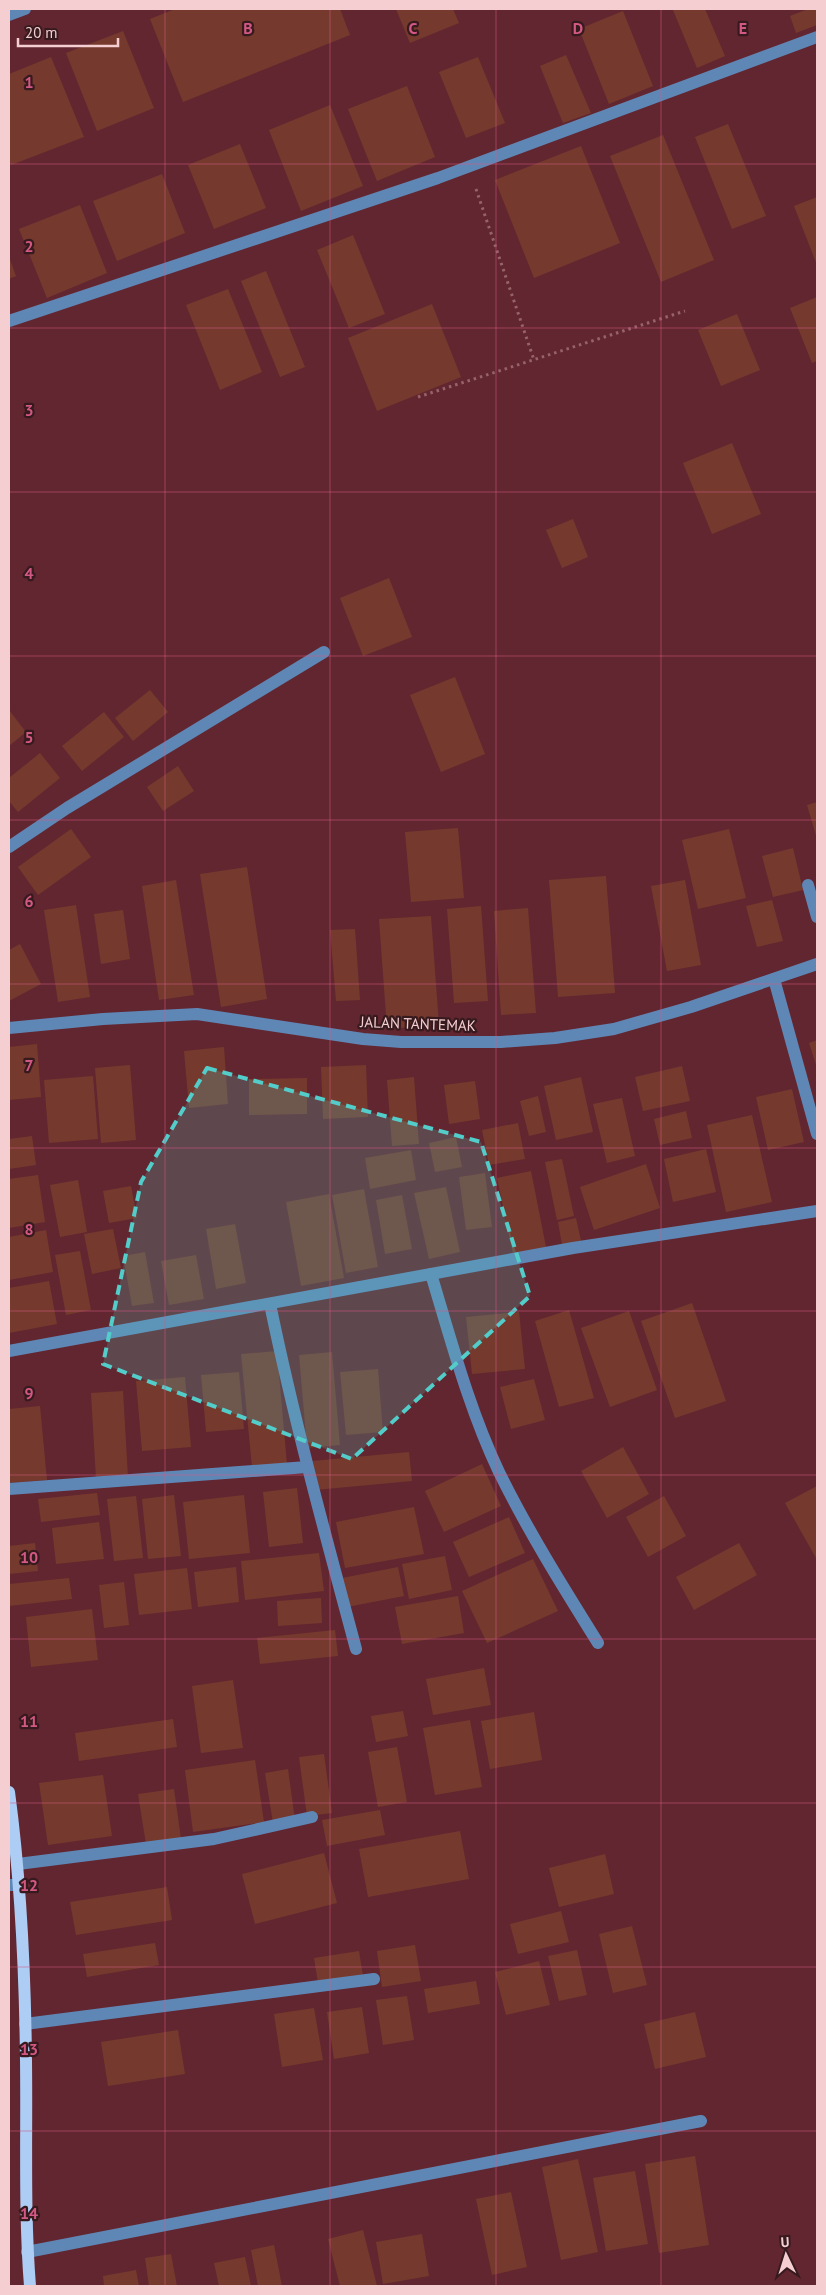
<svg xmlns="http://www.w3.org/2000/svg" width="826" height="2295" font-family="'PT Sans',sans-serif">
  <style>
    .building { fill: #753a2d }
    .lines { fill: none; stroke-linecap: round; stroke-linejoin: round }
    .path { stroke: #97636a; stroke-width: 3; stroke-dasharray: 2.5 4; stroke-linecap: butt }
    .minor { stroke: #5f87b6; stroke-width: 12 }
    .major { stroke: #adcdf4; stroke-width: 12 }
    .marked { fill: #53cdca; fill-opacity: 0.2; stroke: #53cdca; stroke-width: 4; stroke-dasharray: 10 6; stroke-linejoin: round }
    .grid { fill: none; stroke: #d45884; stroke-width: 1; stroke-opacity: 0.55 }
    .labels { text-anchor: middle; stroke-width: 4.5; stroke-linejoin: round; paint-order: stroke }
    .street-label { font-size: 15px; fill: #f4ced1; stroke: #361a1e }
    .grid-label { font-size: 16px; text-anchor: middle; font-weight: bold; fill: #d45884; stroke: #361a1e; stroke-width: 4.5; stroke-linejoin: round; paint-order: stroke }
  </style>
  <rect width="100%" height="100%" fill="#622630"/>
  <g class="building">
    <polygon points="175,9 340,9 350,35 183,102 150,19"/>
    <polygon points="396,9 453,9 459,23 410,43"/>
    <polygon points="676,9 705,9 725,56 697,68 673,10"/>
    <polygon points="808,9 817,9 817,25 796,33 790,16"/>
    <polygon points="623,11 653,86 609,104 579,29"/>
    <polygon points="123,31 154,108 97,131 66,53"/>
    <polygon points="566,55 591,113 563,123 540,66"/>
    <polygon points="51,57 84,137 11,165 9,161 9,74"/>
    <polygon points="478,57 505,123 466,138 439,72"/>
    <polygon points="407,86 435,157 377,181 348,109"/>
    <polygon points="330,105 363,186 301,211 269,130"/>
    <polygon points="728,124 766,216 732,229 695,137"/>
    <polygon points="663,135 714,260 661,282 610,156"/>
    <polygon points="240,144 266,208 214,229 188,165"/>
    <polygon points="581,146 620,243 534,278 495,180"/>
    <polygon points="162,174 185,233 117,261 93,201"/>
    <polygon points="817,197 817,265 794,206"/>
    <polygon points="80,205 107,273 47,298 19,229"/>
    <polygon points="353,235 385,314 349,328 317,250"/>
    <polygon points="9,257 16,276 9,279"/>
    <polygon points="266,271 305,367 280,377 241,281"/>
    <polygon points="228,289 262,372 220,390 186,305"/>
    <polygon points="817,297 817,361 812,363 790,308"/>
    <polygon points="432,304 461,377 377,411 348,338"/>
    <polygon points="737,314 760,370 721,386 698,330"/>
    <polygon points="732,443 761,514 712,534 683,463"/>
    <polygon points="573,519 588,557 562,568 546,530"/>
    <polygon points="389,578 412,637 363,656 340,598"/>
    <polygon points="455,677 485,754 441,772 410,695"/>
    <polygon points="150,690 168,712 133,741 115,718"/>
    <polygon points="9,710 26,732 9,746"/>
    <polygon points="104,712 124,737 82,771 62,746"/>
    <polygon points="40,753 60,778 18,812 9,801 9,778"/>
    <polygon points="178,766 194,791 163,811 147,787"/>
    <polygon points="817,802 817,839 807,805"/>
    <polygon points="458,828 464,898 411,902 405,832"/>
    <polygon points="71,829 91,857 38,895 18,867"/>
    <polygon points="729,829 746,898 698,909 682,840"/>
    <polygon points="793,848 803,890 773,897 762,856"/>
    <polygon points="247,867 267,999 221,1007 200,874"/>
    <polygon points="606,876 615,993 558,997 549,880"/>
    <polygon points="176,880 194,995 159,1000 142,886"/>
    <polygon points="685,880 701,965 667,971 651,886"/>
    <polygon points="772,900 783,941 757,947 746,906"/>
    <polygon points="76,905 90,997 58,1002 44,910"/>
    <polygon points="481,906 488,1001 454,1003 447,909"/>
    <polygon points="528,908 536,1013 501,1015 494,911"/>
    <polygon points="123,910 130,959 101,964 94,914"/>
    <polygon points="431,916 439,1025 387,1029 379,919"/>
    <polygon points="355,929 360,1000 336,1001 330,930"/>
    <polygon points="20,944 41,984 9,1001 9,950"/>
    <polygon points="817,1040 817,1068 809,1043"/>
    <polygon points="37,1044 41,1097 9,1100 9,1047"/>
    <polygon points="224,1047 228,1104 189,1108 184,1051"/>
    <polygon points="130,1065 136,1140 101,1143 95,1068"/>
    <polygon points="366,1065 368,1117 323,1119 321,1067"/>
    <polygon points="682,1066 690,1101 643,1111 635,1077"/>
    <polygon points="93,1076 98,1139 49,1143 44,1080"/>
    <polygon points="414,1077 419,1144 392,1146 387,1080"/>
    <polygon points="581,1077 593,1132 556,1140 544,1086"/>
    <polygon points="307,1078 307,1114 249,1115 249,1079"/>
    <polygon points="475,1081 480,1119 449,1124 444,1085"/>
    <polygon points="792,1089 804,1142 768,1150 756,1097"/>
    <polygon points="538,1096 546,1132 529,1136 520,1101"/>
    <polygon points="622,1098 635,1156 607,1163 593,1104"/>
    <polygon points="686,1111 692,1138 660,1145 654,1119"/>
    <polygon points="752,1115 772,1202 726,1212 707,1125"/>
    <polygon points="518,1123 525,1159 489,1165 482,1130"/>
    <polygon points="32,1136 36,1165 9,1169 9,1139"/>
    <polygon points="456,1137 462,1167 435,1172 429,1143"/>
    <polygon points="706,1149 716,1192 673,1202 664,1159"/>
    <polygon points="411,1150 416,1180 370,1189 365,1158"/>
    <polygon points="562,1159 574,1216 557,1220 545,1162"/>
    <polygon points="646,1164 660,1208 594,1230 580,1187"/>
    <polygon points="531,1171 547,1252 514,1259 497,1178"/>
    <polygon points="485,1173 492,1227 466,1230 459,1177"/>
    <polygon points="38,1175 45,1222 9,1228 9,1179"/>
    <polygon points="78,1180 87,1232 60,1237 50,1185"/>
    <polygon points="131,1186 137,1218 109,1223 103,1191"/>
    <polygon points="446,1187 460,1252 429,1259 414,1193"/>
    <polygon points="364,1189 378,1267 346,1273 332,1195"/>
    <polygon points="329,1194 344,1278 301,1286 286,1202"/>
    <polygon points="402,1195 412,1249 385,1254 376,1200"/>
    <polygon points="576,1218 581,1241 562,1245 558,1222"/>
    <polygon points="235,1224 246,1283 216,1289 206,1229"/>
    <polygon points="113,1229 121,1268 92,1274 84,1234"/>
    <polygon points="46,1230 53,1272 9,1280 9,1237"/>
    <polygon points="80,1251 91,1310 66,1315 55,1255"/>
    <polygon points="145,1252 154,1303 132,1306 123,1256"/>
    <polygon points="196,1255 204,1299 169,1305 161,1261"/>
    <polygon points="49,1281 57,1324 9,1333 9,1288"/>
    <polygon points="692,1303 726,1401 675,1418 641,1321"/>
    <polygon points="569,1310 594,1398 559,1407 535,1321"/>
    <polygon points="629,1311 657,1390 610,1407 581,1328"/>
    <polygon points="519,1312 525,1369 472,1374 466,1317"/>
    <polygon points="277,1351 287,1464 252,1467 241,1354"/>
    <polygon points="332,1352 340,1445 307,1448 299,1355"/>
    <polygon points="378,1369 383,1432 346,1435 340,1372"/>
    <polygon points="239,1372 244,1429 206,1432 201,1375"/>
    <polygon points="185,1377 191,1447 142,1451 136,1381"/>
    <polygon points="534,1379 545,1420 511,1429 500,1387"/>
    <polygon points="123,1391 128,1477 96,1479 91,1393"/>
    <polygon points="40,1406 47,1480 9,1483 9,1409"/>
    <polygon points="623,1447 649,1494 607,1518 581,1471"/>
    <polygon points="409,1452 412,1481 315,1490 312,1461"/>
    <polygon points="482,1464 501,1506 444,1532 425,1491"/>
    <polygon points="817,1486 817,1557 816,1558 785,1503"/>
    <polygon points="297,1488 303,1543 269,1547 263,1492"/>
    <polygon points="97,1493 100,1515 41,1522 38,1499"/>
    <polygon points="174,1495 181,1556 148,1559 142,1499"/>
    <polygon points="244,1495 250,1553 189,1559 183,1502"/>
    <polygon points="136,1496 143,1558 114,1561 107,1499"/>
    <polygon points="664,1496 686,1536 648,1557 626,1517"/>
    <polygon points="414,1507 424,1554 345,1568 336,1522"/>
    <polygon points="509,1517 525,1553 469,1577 453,1542"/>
    <polygon points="99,1522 104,1559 56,1564 52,1528"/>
    <polygon points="35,1543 38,1571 9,1574 9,1546"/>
    <polygon points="739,1543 757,1575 694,1610 676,1577"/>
    <polygon points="319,1553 324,1591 245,1600 241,1561"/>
    <polygon points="445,1556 452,1590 409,1599 402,1564"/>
    <polygon points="533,1559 558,1611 487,1643 462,1591"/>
    <polygon points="236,1567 239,1602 198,1607 194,1572"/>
    <polygon points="398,1567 404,1596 347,1607 342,1578"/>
    <polygon points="187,1568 192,1609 139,1615 134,1574"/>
    <polygon points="69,1578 72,1599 9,1606 9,1584"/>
    <polygon points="124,1582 129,1625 104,1628 99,1585"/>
    <polygon points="458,1596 464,1633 402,1644 395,1607"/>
    <polygon points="321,1598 322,1623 278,1626 277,1601"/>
    <polygon points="92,1609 98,1660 31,1667 26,1617"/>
    <polygon points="335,1630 338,1656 260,1664 257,1638"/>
    <polygon points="484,1668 491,1705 433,1715 426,1679"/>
    <polygon points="233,1680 243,1748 201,1753 192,1686"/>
    <polygon points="403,1711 408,1736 376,1742 371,1716"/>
    <polygon points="534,1712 542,1760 490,1769 481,1721"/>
    <polygon points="173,1719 177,1747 79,1761 75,1733"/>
    <polygon points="470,1720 482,1787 435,1795 423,1728"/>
    <polygon points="397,1747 407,1802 378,1807 368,1752"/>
    <polygon points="324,1754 332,1813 307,1816 299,1757"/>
    <polygon points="255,1760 264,1822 193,1832 185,1770"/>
    <polygon points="288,1769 295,1820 273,1823 265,1773"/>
    <polygon points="103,1775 112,1836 48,1845 39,1783"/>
    <polygon points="174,1789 181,1839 146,1844 138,1794"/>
    <polygon points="380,1810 385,1835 327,1846 322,1820"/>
    <polygon points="460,1831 469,1879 368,1897 359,1849"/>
    <polygon points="324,1853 337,1903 255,1924 242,1874"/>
    <polygon points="605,1854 614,1894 559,1907 549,1868"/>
    <polygon points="167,1887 172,1920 76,1935 70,1902"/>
    <polygon points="561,1911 569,1942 518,1954 510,1924"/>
    <polygon points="632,1926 647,1985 613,1993 599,1934"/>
    <polygon points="155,1943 159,1965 87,1977 83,1954"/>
    <polygon points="415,1945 421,1981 382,1987 377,1951"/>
    <polygon points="577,1950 587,1995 559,2001 548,1956"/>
    <polygon points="359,1951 363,1976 318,1983 314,1958"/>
    <polygon points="539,1961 550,2005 506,2015 495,1972"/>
    <polygon points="476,1981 480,2004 428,2013 424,1989"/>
    <polygon points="407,1996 414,2040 383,2045 376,2000"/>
    <polygon points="362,2007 369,2053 334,2059 327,2012"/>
    <polygon points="314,2008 323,2060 282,2067 274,2014"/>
    <polygon points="695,2012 706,2057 655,2069 644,2024"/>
    <polygon points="178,2030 185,2074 108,2086 101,2042"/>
    <polygon points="695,2156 709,2245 659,2253 645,2164"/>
    <polygon points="578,2159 598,2252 561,2260 542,2167"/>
    <polygon points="635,2171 648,2244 606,2251 593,2178"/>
    <polygon points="511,2192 527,2267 492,2275 476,2199"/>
    <polygon points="363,2230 377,2286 340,2286 328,2239"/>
    <polygon points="422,2234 429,2276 383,2284 376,2242"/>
    <polygon points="274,2245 282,2286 258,2286 251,2250"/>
    <polygon points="171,2254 177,2286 149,2286 145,2258"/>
    <polygon points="245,2257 251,2286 219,2286 214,2263"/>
    <polygon points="136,2270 139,2286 104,2286 103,2276"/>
  </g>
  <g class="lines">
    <g class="path">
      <polyline points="476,189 534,360"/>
      <polyline points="418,397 685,311"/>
    </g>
    <g class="minor">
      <polyline points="9,15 25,9"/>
      <polyline points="9,321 438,178 817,37"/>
      <polyline points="9,847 67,808 324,652"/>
      <polyline points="808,885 817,917"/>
      <polyline points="774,979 817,1134"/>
      <polyline points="9,1028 103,1019 197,1014 363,1039 401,1042 501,1042 555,1038 614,1029 691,1007 817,964"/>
      <path d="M431 1274C451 1340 469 1409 499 1472 528 1531 563 1587 598 1643"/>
      <path d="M270 1304C294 1420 325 1534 356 1649"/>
      <polyline points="9,1351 573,1248 817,1211"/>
      <polyline points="9,1489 307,1467"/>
      <polyline points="18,1864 214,1839 312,1817"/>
      <polyline points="9,1885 20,1885"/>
      <polyline points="25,2024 374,1979"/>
      <polyline points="27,2252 701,2121"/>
    </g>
    <path class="major" d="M9 1792C21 1881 25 1970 26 2060 27 2135 24 2211 30 2286"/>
  </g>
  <path class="marked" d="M207 1068 481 1142 530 1296 352 1459 103 1364 141 1182Z"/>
  <path class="grid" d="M165 9V2286M330 9V2286M496 9V2286M661 9V2286M9 164H817M9 328H817M9 492H817M9 656H817M9 820H817M9 984H817M9 1148H817M9 1311H817M9 1475H817M9 1639H817M9 1803H817M9 1967H817M9 2131H817"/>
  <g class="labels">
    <g class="street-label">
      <text transform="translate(418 1024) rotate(2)" y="5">JALAN TANTEMAK</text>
    </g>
  </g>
  <g class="grid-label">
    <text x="248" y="34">B</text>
    <text x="413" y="34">C</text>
    <text x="578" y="34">D</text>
    <text x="743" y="34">E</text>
    <text x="29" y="88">1</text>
    <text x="29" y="252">2</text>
    <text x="29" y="416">3</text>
    <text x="29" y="579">4</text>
    <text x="29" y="743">5</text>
    <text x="29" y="907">6</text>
    <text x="29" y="1071">7</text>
    <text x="29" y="1235">8</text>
    <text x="29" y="1399">9</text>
    <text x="29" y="1563">10</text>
    <text x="29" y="1727">11</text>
    <text x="29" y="1891">12</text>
    <text x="29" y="2055">13</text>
    <text x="29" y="2219">14</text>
  </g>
  <rect width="826" height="2295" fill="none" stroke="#f4ced1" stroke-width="20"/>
  <g transform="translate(786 2255) rotate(356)" stroke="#361a1e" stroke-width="4" paint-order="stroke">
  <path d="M0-4L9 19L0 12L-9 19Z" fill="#f4ced1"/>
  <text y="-8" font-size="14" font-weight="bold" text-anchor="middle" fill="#f4ced1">U</text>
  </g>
  <path d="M18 38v8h100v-8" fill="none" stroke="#f4ced1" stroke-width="2.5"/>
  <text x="25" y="38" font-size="15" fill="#f4ced1" stroke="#361a1e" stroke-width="4" paint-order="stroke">20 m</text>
</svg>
